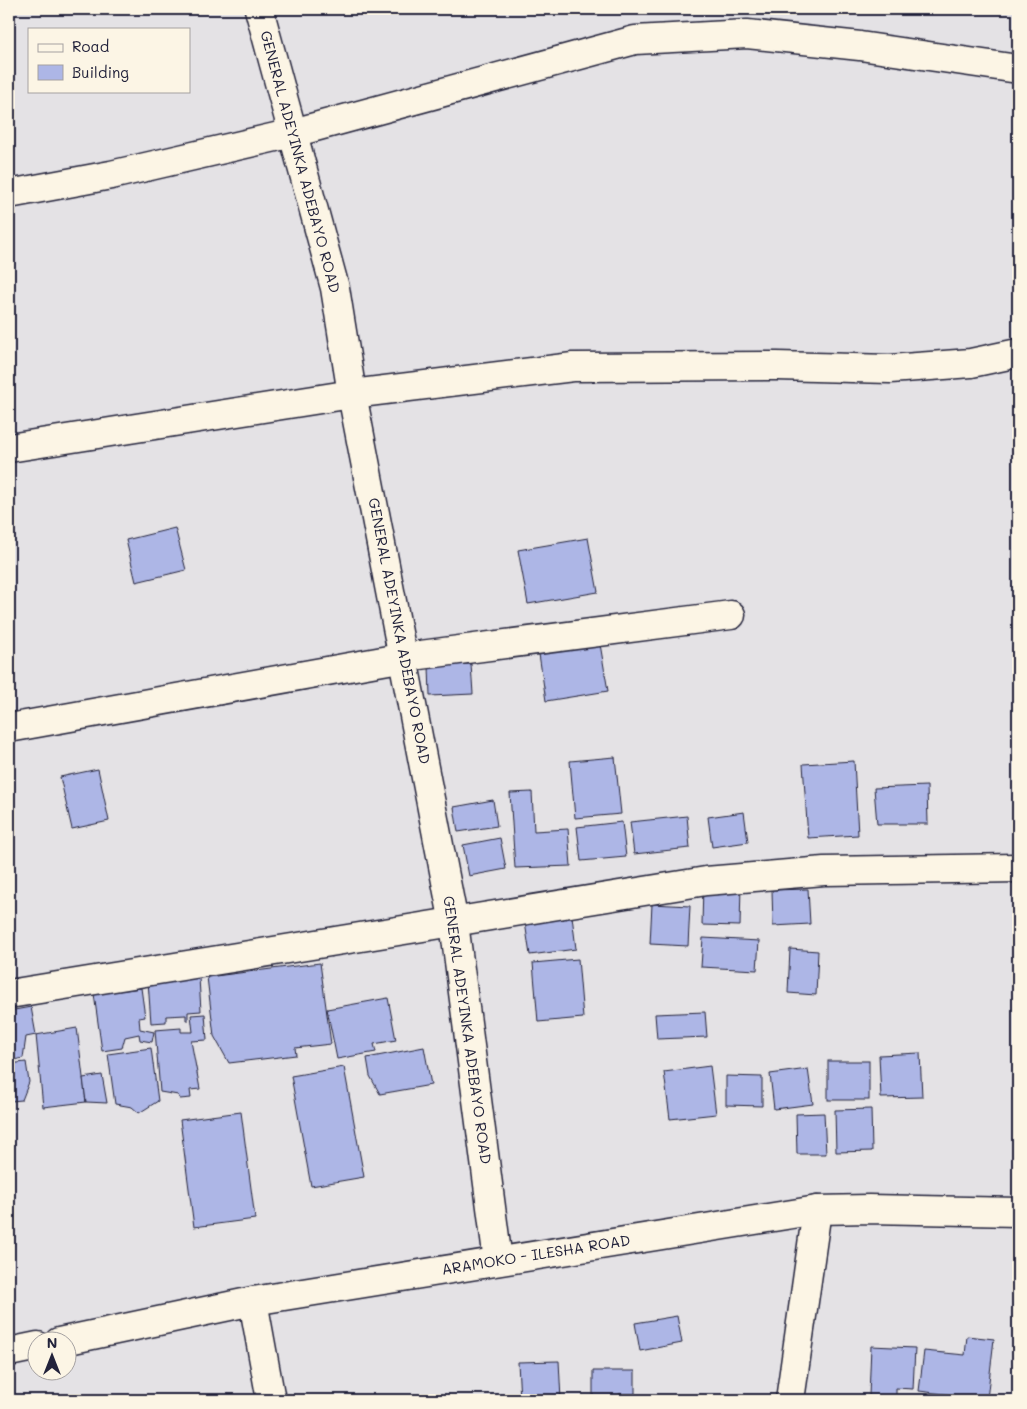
<svg xmlns="http://www.w3.org/2000/svg" width="1027" height="1409" font-family="Mali,sans-serif">
  <style>
    .building { fill: #adb6e6; stroke: #22223b }
    .lines { fill: none; stroke-linecap: round; stroke-linejoin: round }
    .minor-casing { stroke: #22223b; stroke-width: 31 }
    .major-casing { stroke: #22223b; stroke-width: 31 }
    .minor { stroke: #fcf5e5; stroke-width: 28 }
    .major { stroke: #fcf5e5; stroke-width: 28 }
    .labels { text-anchor: middle; stroke-width: 4; stroke-linejoin: round; paint-order: stroke }
    .street-label { font-size: 15px; fill: #22223b; stroke: #fcf5e5 }
  </style>
  <rect width="100%" height="100%" fill="#e4e2e5"/>
  <filter id="ink" filterUnits="userSpaceOnUse"><feTurbulence type="fractalNoise" baseFrequency=".02" numOctaves="2"/><feDisplacementMap in="SourceGraphic" scale="10" xChannelSelector="R" yChannelSelector="G"/><feConvolveMatrix kernelMatrix="1 2 1 2 8 2 1 2 1" color-interpolation-filters="sRGB"/></filter>
  <g filter="url(#ink)">
    <g class="building">
      <polygon points="175,528 186,570 136,582 126,540"/>
      <polygon points="588,538 598,592 528,604 518,550"/>
      <polygon points="600,644 608,691 546,701 539,654"/>
      <polygon points="471,664 473,694 430,696 429,666"/>
      <polygon points="615,757 621,814 575,818 570,761"/>
      <polygon points="854,761 858,835 808,838 803,764"/>
      <polygon points="98,769 109,821 72,829 60,777"/>
      <polygon points="927,786 928,824 877,824 874,788"/>
      <polygon points="532,792 534,831 568,829 571,866 515,868 510,793"/>
      <polygon points="493,800 497,826 458,832 454,807"/>
      <polygon points="744,812 748,842 712,847 708,817"/>
      <polygon points="687,816 690,848 634,854 630,822"/>
      <polygon points="622,822 626,857 581,861 577,827"/>
      <polygon points="500,838 506,869 469,876 463,845"/>
      <polygon points="703,885 741,886 740,926 702,925"/>
      <polygon points="808,889 810,924 773,926 772,890"/>
      <polygon points="652,904 690,906 688,946 650,944"/>
      <polygon points="572,916 576,949 530,955 525,922"/>
      <polygon points="703,938 759,941 757,970 701,967"/>
      <polygon points="790,949 818,951 816,995 788,993"/>
      <polygon points="578,959 583,1018 538,1022 533,963"/>
      <polygon points="320,963 331,1044 295,1048 296,1055 229,1063 214,1036 207,977"/>
      <polygon points="199,978 201,1011 188,1012 188,1020 186,1020 186,1015 166,1016 166,1022 151,1023 148,981"/>
      <polygon points="141,988 145,1017 139,1018 140,1029 154,1032 152,1042 140,1040 139,1034 125,1037 122,1048 102,1051 94,994"/>
      <polygon points="388,998 396,1040 374,1044 376,1052 337,1059 327,1009"/>
      <polygon points="31,1007 36,1035 26,1037 23,1058 9,1061 9,1011"/>
      <polygon points="705,1012 707,1037 657,1039 655,1014"/>
      <polygon points="205,1014 207,1040 191,1041 200,1089 190,1090 191,1098 180,1099 178,1095 160,1092 155,1030 181,1028 181,1032 193,1032 191,1015"/>
      <polygon points="77,1028 86,1102 43,1107 36,1035"/>
      <polygon points="424,1047 431,1085 380,1094 370,1076 367,1058"/>
      <polygon points="151,1048 158,1101 139,1113 132,1107 115,1104 108,1054"/>
      <polygon points="920,1053 922,1097 881,1098 879,1055"/>
      <rect x="828" y="1061" width="41" height="39"/>
      <polygon points="26,1062 29,1082 22,1100 11,1101 9,1093 9,1064"/>
      <polygon points="710,1066 716,1114 670,1119 664,1072"/>
      <polygon points="344,1067 364,1177 311,1186 291,1076"/>
      <polygon points="808,1069 813,1104 774,1109 770,1074"/>
      <polygon points="102,1075 107,1103 86,1102 83,1078"/>
      <polygon points="726,1076 762,1077 762,1106 726,1105"/>
      <polygon points="871,1109 872,1151 836,1152 835,1110"/>
      <polygon points="241,1112 255,1219 194,1227 180,1120"/>
      <polygon points="824,1113 826,1154 797,1154 796,1114"/>
      <polygon points="677,1316 682,1343 640,1351 635,1323"/>
      <polygon points="967,1336 994,1339 987,1399 919,1391 924,1351 965,1355"/>
      <polygon points="871,1346 915,1348 913,1389 896,1388 896,1397 869,1396"/>
      <polygon points="559,1361 561,1400 520,1400 518,1362"/>
      <polygon points="593,1371 635,1371 635,1394 619,1394 619,1400 593,1400"/>
      <rect x="372" y="1396" width="30" height="4"/>
      <polygon points="408,1397 430,1398 430,1400 408,1400"/>
    </g>
    <g class="lines">
      <defs>
        <g id="minor">
          <polyline points="259,9 335,288 352,394 454,923 498,1261"/>
          <polyline points="9,194 111,175 293,133 635,40 747,34 860,46 1018,69"/>
          <polyline points="9,448 352,394 573,367 777,366 890,369 971,363 1018,353"/>
          <polyline points="9,728 405,657 731,615"/>
          <polyline points="9,994 706,881 824,871 1018,868"/>
          <polyline points="253,1301 271,1400"/>
          <polyline points="790,1400 817,1210"/>
        </g>
        <g id="major">
          <polyline points="59,1342 253,1301 817,1210 869,1209 1018,1212"/>
          <polyline points="9,1352 38,1346"/>
        </g>
      </defs>
      <use href="#minor" class="minor-casing"/>
      <use href="#major" class="major-casing"/>
      <use href="#minor" class="minor"/>
      <use href="#major" class="major"/>
    </g>
  </g>
  <g class="labels">
    <g class="street-label">
      <text transform="translate(300 162) rotate(75)" y="5">GENERAL ADEYINKA ADEBAYO ROAD</text>
      <text transform="translate(399 631) rotate(79)" y="5">GENERAL ADEYINKA ADEBAYO ROAD</text>
      <text transform="translate(467 1030) rotate(82)" y="5">GENERAL ADEYINKA ADEBAYO ROAD</text>
      <text transform="translate(536 1255) rotate(-9)" y="5">ARAMOKO - ILESHA ROAD</text>
    </g>
  </g>
  <rect width="1027" height="1409" fill="none" stroke="#fcf5e5" stroke-width="30"/>
  <rect x="15" y="15" width="997" height="1379" fill="none" stroke="#22223b" stroke-width="2" filter="url(#ink)"/>
  <rect x="28" y="28" width="162" height="65" fill="#fcf5e5" stroke="#a5a1a1"/>
  <rect x="38" y="44" width="25" height="8" fill="#fcf5e5" stroke="#a5a1a1"/>
  <text x="72" y="52" font-size="15" fill="#22223b">Road</text>
  <rect x="38" y="65" width="25" height="15" fill="#adb6e6" stroke="#a5a1a1"/>
  <text x="72" y="78" font-size="15" fill="#22223b">Building</text>
  <g transform="translate(52 1356)"><circle r="24" fill="#fcf5e5" stroke="#a5a1a1"/>
  <path d="M0-4L9 19L0 12L-9 19Z" fill="#22223b"/>
  <text y="-8" font-size="14" font-weight="bold" text-anchor="middle" fill="#22223b">N</text>
  </g>
</svg>
